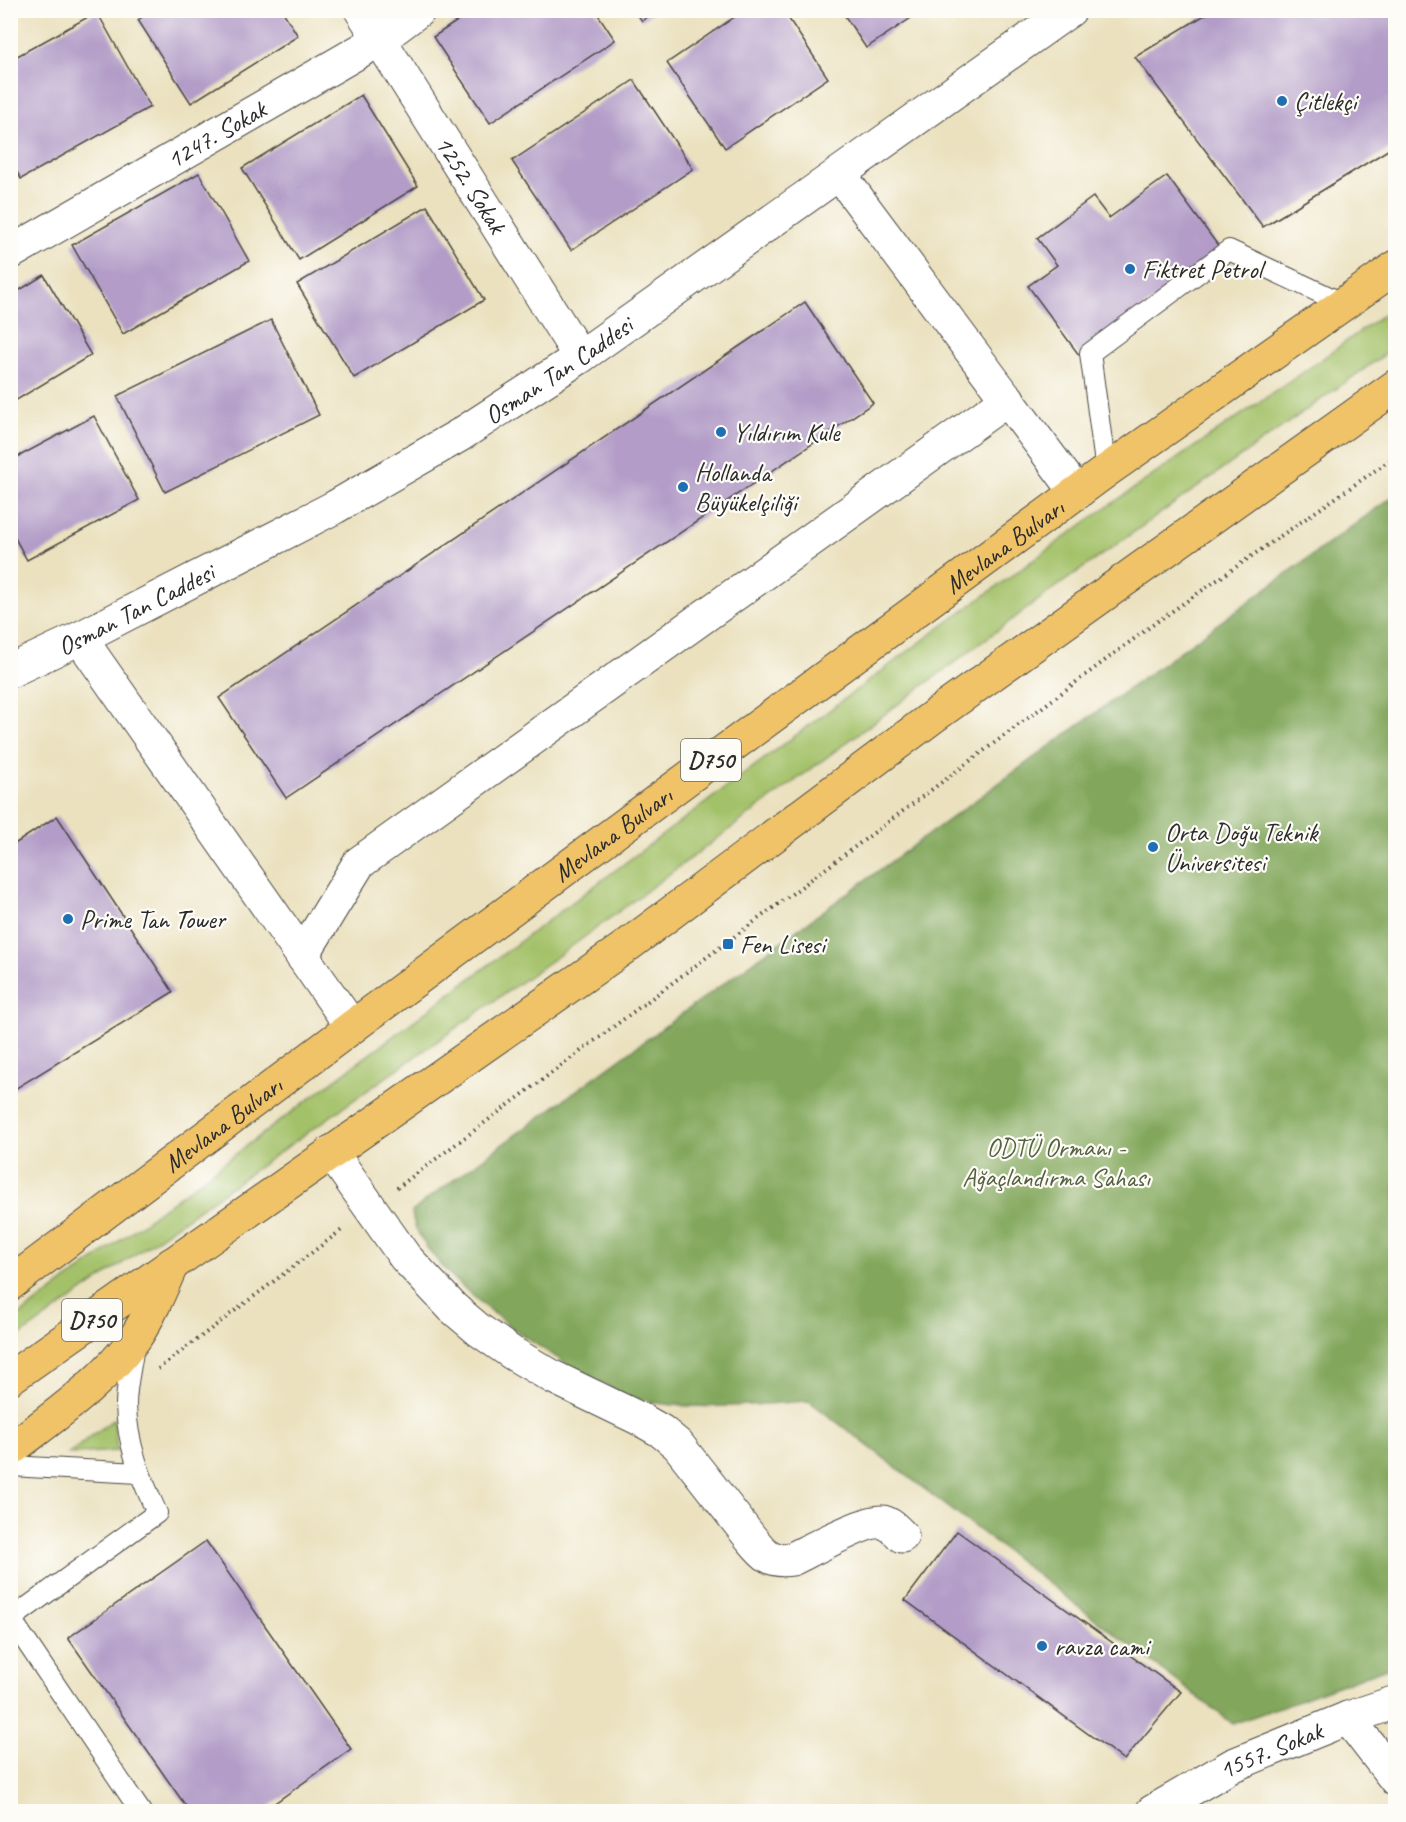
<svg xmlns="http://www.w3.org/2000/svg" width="1406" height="1822" font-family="Caveat,sans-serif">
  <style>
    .green { fill: #a3c168; stroke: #67764a; stroke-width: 1.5 }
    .forest { fill: #82a75c; stroke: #566944; stroke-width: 1.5 }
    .building { fill: #b39dc8 }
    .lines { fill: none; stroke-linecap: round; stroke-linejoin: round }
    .service-casing { stroke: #484641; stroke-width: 22 }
    .minor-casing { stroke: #484641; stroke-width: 35 }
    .tertiary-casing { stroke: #484641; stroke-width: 35 }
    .trunk-casing { stroke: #484641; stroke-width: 35 }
    .path { stroke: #484641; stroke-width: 4; stroke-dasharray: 1.5 4.5; stroke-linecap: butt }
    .service { stroke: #fff; stroke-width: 20 }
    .minor { stroke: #fff; stroke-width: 33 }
    .tertiary { stroke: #fff; stroke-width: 33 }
    .trunk { stroke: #f0c369; stroke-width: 33 }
    .poi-dot { fill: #1f6fb2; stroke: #fdfcf7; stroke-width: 2 }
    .labels { text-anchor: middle; stroke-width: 4.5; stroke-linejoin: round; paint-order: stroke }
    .shield { fill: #fdfcf7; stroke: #6a6a68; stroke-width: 1.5 }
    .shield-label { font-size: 24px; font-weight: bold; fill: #2b2b2b }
    .poi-label { font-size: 26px; fill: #2b2b2b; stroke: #fdfcf7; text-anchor: start }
    .street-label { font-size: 26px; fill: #2b2b2b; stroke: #fdfcf7 }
    .park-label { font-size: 26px; fill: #556040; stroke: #fdfcf7 }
  </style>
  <rect width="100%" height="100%" fill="#fdfcf7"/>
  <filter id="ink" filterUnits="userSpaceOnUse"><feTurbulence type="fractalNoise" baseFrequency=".0167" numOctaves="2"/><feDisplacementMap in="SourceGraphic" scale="12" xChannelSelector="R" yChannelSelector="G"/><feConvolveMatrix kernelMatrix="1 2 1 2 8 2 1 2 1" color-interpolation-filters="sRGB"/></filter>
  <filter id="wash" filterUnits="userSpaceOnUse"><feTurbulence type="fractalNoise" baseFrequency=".008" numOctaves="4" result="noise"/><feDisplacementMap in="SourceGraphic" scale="24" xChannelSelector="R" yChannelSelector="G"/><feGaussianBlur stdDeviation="1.35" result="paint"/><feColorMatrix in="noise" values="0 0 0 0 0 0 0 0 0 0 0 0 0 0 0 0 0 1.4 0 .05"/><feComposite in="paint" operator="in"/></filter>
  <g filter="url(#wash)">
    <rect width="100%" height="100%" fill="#ebe1bf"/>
    <g class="green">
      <polygon points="1395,306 1395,347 1048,593 579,941 11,1342 11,1322 934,632 1101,511 1308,369"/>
      <polygon points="114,1419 117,1451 68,1454"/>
    </g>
    <path class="forest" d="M1395 495V1665L1233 1724 809 1401C753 1404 696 1412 641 1400 624 1397 607 1385 592 1377 580 1371 567 1365 556 1357 517 1334 414 1259 412 1212L426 1200Z"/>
    <g id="blocks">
      <g class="building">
        <polygon points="153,10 282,10 298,36 191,103 138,20"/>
        <polygon points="474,10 595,10 615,40 490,123 433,37"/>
        <polygon points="634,10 655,10 642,21"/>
        <polygon points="745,10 783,10 828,78 725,148 667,63"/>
        <polygon points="841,10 923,10 866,48"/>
        <polygon points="1213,10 1396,10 1396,145 1263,227 1135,57"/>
        <polygon points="97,12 150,107 21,179 10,160 10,60"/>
        <polygon points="634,80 693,169 571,250 512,161"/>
        <polygon points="361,95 418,186 299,260 242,168"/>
        <polygon points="199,173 249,261 123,334 72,245"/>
        <polygon points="1167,176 1222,251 1079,355 1028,286 1057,265 1037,238 1093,197 1109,218"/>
        <polygon points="427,206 484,300 354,378 297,284"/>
        <polygon points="44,275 91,355 10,404 10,296"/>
        <polygon points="805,302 873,403 286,798 219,698"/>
        <polygon points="271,320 319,415 165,492 117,396"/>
        <polygon points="94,416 139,500 27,560 10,529 10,461"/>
        <polygon points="57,816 173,992 10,1092 10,847"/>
        <polygon points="957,1531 1181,1692 1124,1760 905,1600"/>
        <polygon points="206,1541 351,1749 262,1812 190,1812 68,1638"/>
      </g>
    </g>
  </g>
  <g filter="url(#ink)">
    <use href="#blocks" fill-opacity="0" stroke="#484641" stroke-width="1.5"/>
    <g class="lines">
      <defs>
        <g id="service">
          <polyline points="1106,471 1090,353 1229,250 1344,304"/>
          <path d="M134 1344C132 1364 126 1385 126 1405 127 1444 141 1478 157 1513L11 1619 141 1812"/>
          <polyline points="10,1466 139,1473"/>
        </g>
        <g id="minor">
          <path id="s1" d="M361 10 580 357"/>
          <polyline points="840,175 1077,493"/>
          <path id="s2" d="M10 253 379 40 419 10"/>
          <polyline points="80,638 352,1027"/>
          <polyline points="302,956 359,863 1008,399"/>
          <path d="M331 1152 405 1257 453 1308 479 1330 512 1353 553 1377 640 1419 661 1431 678 1445 750 1537C763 1553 770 1563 792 1559 809 1551 868 1519 883 1522 891 1524 896 1530 902 1536"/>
          <polyline points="1348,1718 1396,1780"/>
          <path id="s3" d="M1152 1812 1233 1765 1348 1718 1396 1702"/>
        </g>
        <g id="tertiary">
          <path id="s4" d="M10 671 80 638 335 507 460 435 580 357 1070 10"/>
        </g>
        <g id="trunk">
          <path id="s5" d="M10 1284 352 1027 711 761 1106 471 1396 267"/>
          <polyline points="10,1378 628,945 934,716 1396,386"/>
          <path d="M10 1450C53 1417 104 1382 135 1338 150 1316 161 1289 172 1264"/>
        </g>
      </defs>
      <use href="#service" class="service-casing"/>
      <use href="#minor" class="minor-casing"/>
      <use href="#tertiary" class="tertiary-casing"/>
      <use href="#trunk" class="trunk-casing"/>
      <g class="path">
        <polyline points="397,1188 1158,621 1396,456"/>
        <polyline points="158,1369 343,1229"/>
      </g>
      <use href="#service" class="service"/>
      <use href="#minor" class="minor"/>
      <use href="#tertiary" class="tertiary"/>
      <use href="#trunk" class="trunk"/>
    </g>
  </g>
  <g class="poi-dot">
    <circle cx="1282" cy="101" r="6"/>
    <circle cx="1130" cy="269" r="6"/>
    <circle cx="721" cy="432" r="6"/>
    <circle cx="683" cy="487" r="6"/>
    <circle cx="1153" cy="847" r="6"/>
    <circle cx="68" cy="919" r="6"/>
    <rect x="722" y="938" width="12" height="12" rx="3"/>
    <circle cx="1042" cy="1646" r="6"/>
  </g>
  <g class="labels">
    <g class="shield">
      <rect x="681" y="739" width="60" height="42" rx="4.5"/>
      <rect x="62" y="1299" width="60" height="42" rx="4.5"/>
    </g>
    <g class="shield-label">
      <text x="711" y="768">D750</text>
      <text x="92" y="1328">D750</text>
    </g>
    <g class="poi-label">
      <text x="1294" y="110">Çitlekçi</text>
      <text x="1142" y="278">Fiktret Petrol</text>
      <text x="733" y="441">Yıldırım Kule</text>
      <text x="695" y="481">Hollanda<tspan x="695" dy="30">Büyükelçiliği</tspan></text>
      <text x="1165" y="841">Orta Doğu Teknik<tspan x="1165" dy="30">Üniversitesi</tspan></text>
      <text x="80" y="928">Prime Tan Tower</text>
      <text x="740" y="953">Fen Lisesi</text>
      <text x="1054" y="1655">ravza cami</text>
    </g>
    <g class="street-label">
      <text dy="9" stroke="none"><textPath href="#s2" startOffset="238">1247. Sokak</textPath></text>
      <text dy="9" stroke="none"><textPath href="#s1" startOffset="206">1252. Sokak</textPath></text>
      <text dy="9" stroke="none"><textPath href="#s4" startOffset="626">Osman Tan Caddesi</textPath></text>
      <text dy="9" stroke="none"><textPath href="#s5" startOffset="1238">Mevlana Bulvarı</textPath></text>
      <text dy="9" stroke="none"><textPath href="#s4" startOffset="140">Osman Tan Caddesi</textPath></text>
      <text dy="9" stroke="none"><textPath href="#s5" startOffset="752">Mevlana Bulvarı</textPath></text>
      <text dy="9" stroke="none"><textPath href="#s5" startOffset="266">Mevlana Bulvarı</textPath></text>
      <text dy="9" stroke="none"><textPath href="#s3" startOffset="134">1557. Sokak</textPath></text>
    </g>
    <g class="park-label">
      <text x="1056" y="1156">ODTÜ Ormanı -<tspan x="1056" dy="30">Ağaçlandırma Sahası</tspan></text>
    </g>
  </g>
  <rect width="1406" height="1822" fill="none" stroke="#fdfcf7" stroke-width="36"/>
</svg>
